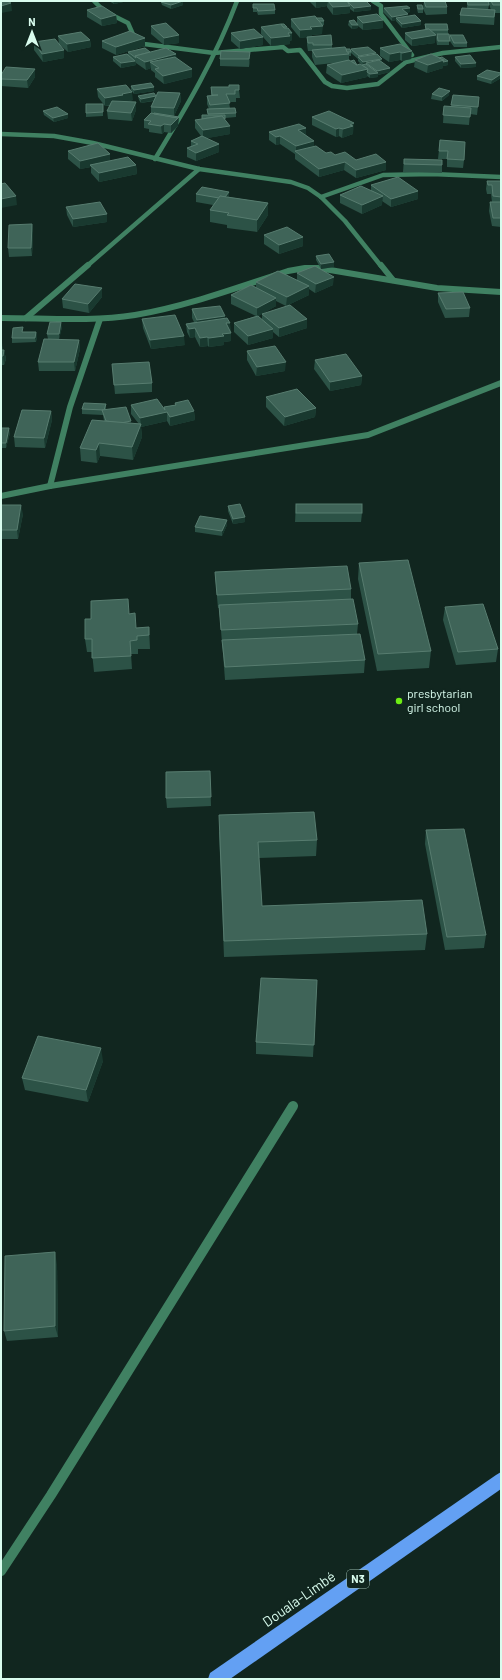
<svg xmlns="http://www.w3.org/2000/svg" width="502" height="1680" font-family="Barlow,sans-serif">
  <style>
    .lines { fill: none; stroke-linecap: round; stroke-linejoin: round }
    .minor-far2 { stroke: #408162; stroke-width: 4.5 }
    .minor-far1 { stroke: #408162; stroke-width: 6 }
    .minor { stroke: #408162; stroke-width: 10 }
    .trunk { fill: #63a0f3; fill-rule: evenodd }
    .wall { fill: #2c5246 }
    .shaded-wall { fill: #19392f }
    .building { fill: #3f6458; stroke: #577c6f }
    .poi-dot { fill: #6eed14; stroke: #11261f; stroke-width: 1.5 }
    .labels { text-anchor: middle; stroke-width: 4; stroke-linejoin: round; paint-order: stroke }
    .shield { fill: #11261f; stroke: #9dbcb0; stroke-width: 1 }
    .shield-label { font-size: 11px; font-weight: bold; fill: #d9fcee }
    .poi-label { font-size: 12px; fill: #d9fcee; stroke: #11261f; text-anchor: start }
    .near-street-label { font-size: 14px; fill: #d9fcee; stroke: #11261f }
  </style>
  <rect width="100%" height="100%" fill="#11261f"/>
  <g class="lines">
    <g class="minor-far2">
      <polyline points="94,1 104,11 128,23 135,39 144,44 214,53 283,47 288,51 300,50 325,82 332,86 347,88 378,84 406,62 443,53 501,47"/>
      <polyline points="373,1 381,6 381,14 412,55"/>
      <polyline points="1,134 54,136 93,143 199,169 291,182 308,188 321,197 345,221 381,266"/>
      <path d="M155 159C186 108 216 57 237 1"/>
      <polyline points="321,197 383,175 432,174 501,177"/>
      <polyline points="87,266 199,169"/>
    </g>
    <g class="minor-far1">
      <polyline points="381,265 393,280"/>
      <path d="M1 318C45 318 91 322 135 315 188 306 238 287 288 271L305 268H318L437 288 501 292"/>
      <polyline points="26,318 88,265"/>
      <polyline points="50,486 70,407 100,319"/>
      <polyline points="1,496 50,486 368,435 501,383"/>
    </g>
    <polyline class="minor" points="1,1571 51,1495 293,1106"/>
    <polygon class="trunk" points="501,1472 501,1489 230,1679 208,1679 210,1673 496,1475"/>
  </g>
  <g class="wall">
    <polygon points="109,1 128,1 114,4"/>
    <polygon points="309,1 369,1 366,1 371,6 371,10 354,12 350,9 350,13 333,15 327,7 327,6 316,8"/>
    <polygon points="424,1 447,7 447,14 426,15 423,9"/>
    <polygon points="467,1 488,1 489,5 488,10 491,10 489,4 489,1 501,1 501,13 495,13 494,25 460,23 460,15 467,8"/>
    <polygon points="161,2 183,5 171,9 162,5"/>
    <polygon points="253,4 275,10 275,14 258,15 257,12 253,12"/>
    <polygon points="417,5 423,9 423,13 418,13 417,9"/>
    <polygon points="384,8 410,12 406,13 407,16 421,25 402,28 396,21 396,20 392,21 383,12"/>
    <polygon points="87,10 116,15 117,23 102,26 87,17"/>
    <polygon points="357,17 383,20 383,28 363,30 358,26 358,28 352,29 348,25 349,21 357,23"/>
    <polygon points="316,18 324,21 324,25 322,25 322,34 312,35 312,37 332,45 332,48 346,49 351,52 351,56 349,56 349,60 357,65 362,65 358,61 358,59 351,53 351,49 376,53 376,55 381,62 390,68 390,72 378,75 378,77 370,78 367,76 367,77 341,83 326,73 327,65 334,63 315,65 312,57 312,51 308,51 307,45 307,37 300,38 291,27 291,19"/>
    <polygon points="425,24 448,30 448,34 449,39 450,35 467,43 467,47 454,47 449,40 449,45 437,45 436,38 437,34 435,34 435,43 412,46 405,40 405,33 425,30"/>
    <polygon points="151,26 179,43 164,45 151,34"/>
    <polygon points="261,27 287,27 287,28 292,33 292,40 290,41 290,44 271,46 263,37 263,45 240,49 231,41 231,33 263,37 261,34"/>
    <polygon points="58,36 90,40 91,47 68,52 59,44"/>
    <polygon points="145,38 145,46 116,55 102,48 102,41"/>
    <polygon points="34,42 64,50 64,58 43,62 34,50"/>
    <polygon points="400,44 411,59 402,61 400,60 389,62 380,56 380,48"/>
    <polygon points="128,52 150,52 176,58 192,77 164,84 155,77 155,73 151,70 151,68 146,70 136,63 135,62 136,65 121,68 113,61 113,57 128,54"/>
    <polygon points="455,57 476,63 476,67 461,68 455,61"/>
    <polygon points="220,59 250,59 249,67 220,66"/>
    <polygon points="415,60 448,65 443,66 443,68 427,73 414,67"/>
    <polygon points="1,75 35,77 28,88 1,86"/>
    <polygon points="477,76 501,78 491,84 477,80"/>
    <polygon points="131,86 154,87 154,91 134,94 131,90"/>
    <polygon points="211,87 239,90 240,98 236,98 236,102 229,102 230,108 236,113 236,117 225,118 225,120 230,134 207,138 219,152 196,161 187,157 187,148 191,147 191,141 201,136 195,128 195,120 202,119 208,115 207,109 209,109 207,104 207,96 211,96"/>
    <polygon points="97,89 133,100 125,102 136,110 132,121 108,119 107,111 110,106 105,106 98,97"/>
    <polygon points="180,93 181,101 174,116 179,121 178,122 178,126 171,133 164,132 162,134 149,132 149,129 144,128 144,120 151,113 151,107 154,101 141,103 139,100 138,96 156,96"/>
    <polygon points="432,94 449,95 442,101 431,99"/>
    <polygon points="453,95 479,97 477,115 470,114 469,125 443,123 444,106 451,107"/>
    <polygon points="86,104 103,104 103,116 86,117"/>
    <polygon points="43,111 68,118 54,122 44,115"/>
    <polygon points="312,117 353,132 353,134 342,138 339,136 336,137 312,125"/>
    <polygon points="306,128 306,135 314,146 326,153 356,160 386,170 356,178 344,170 319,177 295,159 295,154 280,144 276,145 269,140 269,132"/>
    <polygon points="440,140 464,160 463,168 447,167 447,159 438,159"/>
    <polygon points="68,151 110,154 110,161 136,165 137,174 99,182 91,173 91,167 80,169 68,159"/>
    <polygon points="404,159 442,165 442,173 403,172"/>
    <polygon points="487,181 501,181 501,227 492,226 489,211 490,202 492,202 491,194 487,194 486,189"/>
    <polygon points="371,185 418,191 418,199 391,207 382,201 382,205 362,214 340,203 340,195 371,191"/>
    <polygon points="196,194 229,197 268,203 268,215 257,232 227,228 227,225 210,222 210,210 213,205 196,202"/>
    <polygon points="66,207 107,222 73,227 67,215"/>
    <polygon points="32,224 33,233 32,256 9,257 8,248"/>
    <polygon points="264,235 303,246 279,254 264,244"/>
    <polygon points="316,256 334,262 334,267 321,269 316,260"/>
    <polygon points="297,273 333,285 315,293 309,289 309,295 286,306 276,301 276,306 258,316 262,320 262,314 307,328 279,337 273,332 273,338 248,345 234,332 234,323 256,316 231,304 231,295 256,287 256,282 297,280"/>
    <polygon points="438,293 470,308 469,317 445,318 438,302"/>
    <polygon points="102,297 89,313 63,308 62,299"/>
    <polygon points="192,309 225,316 225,318 230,323 231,341 224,342 224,345 209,347 208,346 200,347 195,337 190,338 187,332 186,324 194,322 192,318"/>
    <polygon points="142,319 185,345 151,349 143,328"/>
    <polygon points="62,327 59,339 48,339 47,334"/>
    <polygon points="23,332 36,332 37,337 36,342 12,343 12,338"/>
    <polygon points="79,340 80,349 75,371 39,371 38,362"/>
    <polygon points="1,342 3,350 4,350 6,359 4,365 1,365"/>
    <polygon points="247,351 285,371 256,376 247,360"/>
    <polygon points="315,360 362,376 361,385 330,391 314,369"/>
    <polygon points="113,373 152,383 152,392 115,394"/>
    <polygon points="266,397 316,408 315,417 284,426 266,407"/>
    <polygon points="175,403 194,411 195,420 170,426 167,421 141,427 142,437 133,460 100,456 97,463 81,461 80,448 104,421 103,415 82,414 82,409 106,404 106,409 131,421 131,424 139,424 131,414 131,405 164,409 164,407 175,405"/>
    <polygon points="51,411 52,420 45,448 15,447 14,437"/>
    <polygon points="1,428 10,433 6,448 1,448"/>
    <polygon points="296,504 362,513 361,522 295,522"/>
    <polygon points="1,505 23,514 18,539 1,539"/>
    <polygon points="228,506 245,522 233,524 228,511"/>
    <polygon points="227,525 222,536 195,532 195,527"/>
    <polygon points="359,563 431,651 429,668 377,671 358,579"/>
    <polygon points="215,572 351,589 351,599 358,624 357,634 365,660 364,673 225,680 223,654 222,643 220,618 219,608 218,608 216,586"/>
    <polygon points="445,607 498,649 496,662 456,665 443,620"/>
    <polygon points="129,614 136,628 149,627 150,649 138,649 138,654 131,654 132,669 94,672 92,652 87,652 85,639 91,619"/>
    <polygon points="210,771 211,806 167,808 166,798"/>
    <polygon points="426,830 486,935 484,948 445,950 425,844"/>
    <polygon points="219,832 317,840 316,856 259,858 262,906 427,934 425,950 224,957"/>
    <polygon points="317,980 313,1057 256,1054 256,1042"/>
    <polygon points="103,1061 88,1102 25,1090 22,1078"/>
    <polygon points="57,1264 58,1337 7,1341 4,1331"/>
  </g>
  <g class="shaded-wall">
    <polygon points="113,1 128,1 114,4"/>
    <polygon points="183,1 183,5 171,9 171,5"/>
    <polygon points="316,1 328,1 327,6 316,8"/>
    <polygon points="11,3 12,11 1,13 1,6"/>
    <polygon points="350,6 350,13 333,15 333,7"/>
    <polygon points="371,6 371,10 354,12 354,8"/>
    <polygon points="410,8 410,12 402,13 402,9"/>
    <polygon points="408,14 407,18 396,18 396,20 392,21 392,17"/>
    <polygon points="116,15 117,23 102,26 101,19"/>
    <polygon points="383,20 383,28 363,30 363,23"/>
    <polygon points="421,21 421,25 402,28 402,24"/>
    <polygon points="352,25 358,25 358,28 352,29"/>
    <polygon points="323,26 322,34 312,35 312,37 300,38 300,30 310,27"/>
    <polygon points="288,33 292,33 292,40 290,41 290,44 271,46 271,38"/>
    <polygon points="179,35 179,43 164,45 164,38"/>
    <polygon points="436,35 435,43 412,46 412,39"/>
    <polygon points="263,37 263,45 240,49 240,41"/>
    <polygon points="145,38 145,46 116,55 116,47"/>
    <polygon points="90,40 91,47 68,52 67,44"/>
    <polygon points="64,50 64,58 43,62 42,54"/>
    <polygon points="412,51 411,59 402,61 402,53"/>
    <polygon points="250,52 250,59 249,67 249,59"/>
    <polygon points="400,52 400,60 389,62 390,54"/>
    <polygon points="376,53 376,57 359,58 359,56"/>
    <polygon points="176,54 177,61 150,62 151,68 146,70 145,62"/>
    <polygon points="382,59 381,63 366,63 366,65 362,66 363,62"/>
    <polygon points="444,60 448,61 448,65 443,66 443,68 427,73 428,65"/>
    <polygon points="135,61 136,65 121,68 121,63"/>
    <polygon points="476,63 476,67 461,68 461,64"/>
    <polygon points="390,68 390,72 378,75 378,77 370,78 370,74 377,73 377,71"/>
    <polygon points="35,69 35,77 28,88 27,80"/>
    <polygon points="192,69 192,77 164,84 163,76"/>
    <polygon points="368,69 367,77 341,83 342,75"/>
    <polygon points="501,74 501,78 491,84 492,80"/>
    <polygon points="154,87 154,91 134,94 134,90"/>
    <polygon points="450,91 449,95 442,101 442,97"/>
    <polygon points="132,92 133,100 124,102 124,103 105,106 105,98 122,94"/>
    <polygon points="180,93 181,101 174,116 174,108"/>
    <polygon points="156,96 156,100 141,103 141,99"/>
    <polygon points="136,102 136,110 132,121 131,113"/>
    <polygon points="68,114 68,118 54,122 53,118"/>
    <polygon points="179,117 178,126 171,133 171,125"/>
    <polygon points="354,123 353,134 342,138 343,129 350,125"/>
    <polygon points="164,124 164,132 162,134 161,126"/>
    <polygon points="230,126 230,134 203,139 203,130"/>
    <polygon points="306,128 306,137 298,130"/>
    <polygon points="339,128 339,136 336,137 336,129"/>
    <polygon points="280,136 280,144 276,145 276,137"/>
    <polygon points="314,141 314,149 296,152 296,146"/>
    <polygon points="219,144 219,152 196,161 196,153"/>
    <polygon points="110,154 110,162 90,165 91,167 80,169 80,161"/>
    <polygon points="345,162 344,170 319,177 319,169"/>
    <polygon points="386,162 386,170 356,178 356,170"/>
    <polygon points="136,165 137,174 99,182 99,173"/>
    <polygon points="418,191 418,199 391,207 391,199"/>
    <polygon points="229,192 229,201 223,199"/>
    <polygon points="16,196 17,205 1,208 1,199"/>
    <polygon points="383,196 382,205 362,214 362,205"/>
    <polygon points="268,203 268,215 257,232 257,220"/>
    <polygon points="107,214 107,222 73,227 73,219"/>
    <polygon points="32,224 33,233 32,256 31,248"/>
    <polygon points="303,237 303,246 279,254 279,245"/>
    <polygon points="334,262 334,267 321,269 321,264"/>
    <polygon points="334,277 333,285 315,293 316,284"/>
    <polygon points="309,286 309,295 286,306 287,297"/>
    <polygon points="102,288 102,297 89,313 88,304"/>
    <polygon points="276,298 276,306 257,317 257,308"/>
    <polygon points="225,316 225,325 197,329 197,320"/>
    <polygon points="307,319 307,328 279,337 279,328"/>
    <polygon points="61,322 62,327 59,339 59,334"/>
    <polygon points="226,323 230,323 230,332"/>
    <polygon points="195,328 195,337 190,338 189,329"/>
    <polygon points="273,329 273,338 248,345 248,336"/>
    <polygon points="36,332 37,337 36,342 35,338"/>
    <polygon points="231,333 231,341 224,342 224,345 209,347 209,338 222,334"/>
    <polygon points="184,336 185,345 151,349 150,340"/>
    <polygon points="207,337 208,346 200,347 200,338"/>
    <polygon points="79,340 80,349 75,371 74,362"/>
    <polygon points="2,342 3,351 1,352 1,348"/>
    <polygon points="4,350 6,359 4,365 3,356"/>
    <polygon points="286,362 285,371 256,376 257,367"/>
    <polygon points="362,376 361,385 330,391 330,382"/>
    <polygon points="316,408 315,417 284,426 285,417"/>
    <polygon points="51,411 52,420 45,448 44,438"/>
    <polygon points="194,411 195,420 170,426 170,417"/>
    <polygon points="167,412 167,421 141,427 142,437 133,460 132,447 141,425 140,418"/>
    <polygon points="131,421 132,430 107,424"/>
    <polygon points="9,428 10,433 6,448 6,443"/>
    <polygon points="99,443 100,456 97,463 96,450"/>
    <polygon points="21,505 23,514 18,539 17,530"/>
    <polygon points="245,517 245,522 233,524 233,519"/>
    <polygon points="227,520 227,525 222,536 222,531"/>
    <polygon points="101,1048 103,1061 88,1102 86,1090"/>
    <polygon points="55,1252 57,1264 58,1337 55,1326"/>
  </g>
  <g class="building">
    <polygon points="1,1 7,1 11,3 1,6"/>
    <polygon points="163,1 183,1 171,5 161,2"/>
    <polygon points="328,1 347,1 350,6 333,7"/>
    <polygon points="356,1 366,1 371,6 354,8 348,2"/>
    <polygon points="424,1 445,1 447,7 426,7"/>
    <polygon points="467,1 488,1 489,5 468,5"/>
    <polygon points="491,1 501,1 501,5 493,5"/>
    <polygon points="253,4 274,4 275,10 258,11 257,8 253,8"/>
    <polygon points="417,5 422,5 423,9 418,9"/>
    <polygon points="102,6 116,15 101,19 87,10"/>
    <polygon points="407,6 410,8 402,9 408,14 392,17 384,8"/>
    <polygon points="462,8 495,10 494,17 460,15"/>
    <polygon points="377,14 383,20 363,23 357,17"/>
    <polygon points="415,15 421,21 402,24 396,18"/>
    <polygon points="315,16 323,26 310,27 312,29 300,30 291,19"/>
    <polygon points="316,18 322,18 324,21 319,21"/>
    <polygon points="354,20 358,25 352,25 349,21"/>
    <polygon points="166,23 179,35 164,38 151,26"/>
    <polygon points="281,24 284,28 288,28 292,33 288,33 290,36 271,38 261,27"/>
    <polygon points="281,24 284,24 287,27 283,27"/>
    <polygon points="425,24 447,24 448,30 430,30 429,29 426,29"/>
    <polygon points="254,29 263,37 240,41 231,33"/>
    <polygon points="429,29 436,35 412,39 405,33"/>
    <polygon points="130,31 145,38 116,47 102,41"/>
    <polygon points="81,32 90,40 67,44 58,36"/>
    <polygon points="437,34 449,34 450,41 438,41"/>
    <polygon points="331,35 332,45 313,45 313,43 308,43 307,37"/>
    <polygon points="450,35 463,35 467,43 454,43"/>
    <polygon points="55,39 64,50 42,54 34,42"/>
    <polygon points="400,44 412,51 402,53 400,52 390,54 380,48"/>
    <polygon points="345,47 349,54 316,57 312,50"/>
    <polygon points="368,47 376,53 359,56 351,49"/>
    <polygon points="145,48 150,52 135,56 136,58 128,52"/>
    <polygon points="166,48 176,54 145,62 135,56"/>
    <polygon points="346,49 350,49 351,52 347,52"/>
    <polygon points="221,51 250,52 249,59 220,59"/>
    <polygon points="127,54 135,61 121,63 113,57"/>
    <polygon points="377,54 382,59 363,62 358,57"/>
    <polygon points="431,54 444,60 428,65 415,60"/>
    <polygon points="470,55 476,63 461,64 455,57"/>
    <polygon points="175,57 192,69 163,76 155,69 159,68 150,62"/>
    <polygon points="442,57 448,61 443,62 444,60 439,58"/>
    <polygon points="349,60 357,65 360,64 368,69 342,75 327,65"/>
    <polygon points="354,60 357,65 351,61"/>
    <polygon points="379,60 390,68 377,71 366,63"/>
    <polygon points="366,64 378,73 370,74 367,72 368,69 362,65"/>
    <polygon points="6,67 35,69 27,80 1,79 1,75"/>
    <polygon points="487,70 501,73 501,74 492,80 477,76"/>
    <polygon points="151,83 154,87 134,90 131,86"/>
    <polygon points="126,85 132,92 122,94 123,95 105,98 97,89"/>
    <polygon points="229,85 239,85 239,90 235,90 235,94 226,94 230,103 210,105 207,96 218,95 212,95 211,87 229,87"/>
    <polygon points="439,88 450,91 442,97 432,94"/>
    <polygon points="158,92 180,93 174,108 151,107"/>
    <polygon points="154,93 156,96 141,99 138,96"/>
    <polygon points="453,95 479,97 478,107 451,105"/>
    <polygon points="112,101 136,102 131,113 107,111"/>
    <polygon points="86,104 103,104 103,112 86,113"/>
    <polygon points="444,106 471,108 470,117 443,115"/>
    <polygon points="57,107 68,114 53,118 43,111"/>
    <polygon points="235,108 236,113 208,114 207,109"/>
    <polygon points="329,111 354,123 350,125 353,126 343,129 339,128 336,129 312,117"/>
    <polygon points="151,113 178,118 171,125 164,124 161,126 148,124 151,121 144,120"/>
    <polygon points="154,113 179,117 178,118 154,114"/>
    <polygon points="202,115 225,115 225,119 222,116 202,119"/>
    <polygon points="222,116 230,126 203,130 195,120"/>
    <polygon points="299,124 306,128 298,130 314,141 296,146 280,136 276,137 269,132"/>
    <polygon points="202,136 219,144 196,153 187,148 198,144 191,141"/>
    <polygon points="440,140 465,142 464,160 447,159 448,151 439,151"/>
    <polygon points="98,143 110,154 80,161 68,151"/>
    <polygon points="316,146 326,153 331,152 335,155 345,152 356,160 376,154 386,162 356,170 345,162 319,169 295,151"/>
    <polygon points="128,157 136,165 99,173 90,165"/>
    <polygon points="404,159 442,160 442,165 404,164"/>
    <polygon points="398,177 418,191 391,199 371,185"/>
    <polygon points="487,181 501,181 501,197 493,196 492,185 488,185"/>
    <polygon points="5,183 16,196 1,199 1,184"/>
    <polygon points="361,186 383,196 362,205 340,195"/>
    <polygon points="202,187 229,192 225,197 220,196 219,198 196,194"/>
    <polygon points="220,196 268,203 257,220 227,215 229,213 210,210"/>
    <polygon points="100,202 107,214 73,219 66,207"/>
    <polygon points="490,202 501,202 501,218 493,218"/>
    <polygon points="32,224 31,248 8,248 9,225"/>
    <polygon points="287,227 303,237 279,245 264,235"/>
    <polygon points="329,254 334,262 321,264 316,256"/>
    <polygon points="315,266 334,277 316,284 297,273"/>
    <polygon points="278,271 309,286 287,297 256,282"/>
    <polygon points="75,284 102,288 88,304 62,299"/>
    <polygon points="251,285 276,298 257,308 231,295"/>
    <polygon points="463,292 470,308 446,309 438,293"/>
    <polygon points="290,305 307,319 279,328 262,314"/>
    <polygon points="220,306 225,316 197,320 192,309"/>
    <polygon points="175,315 184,336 150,340 142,319"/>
    <polygon points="258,316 273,329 248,336 234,323"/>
    <polygon points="227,318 230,323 226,323 231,333 222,334 224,336 209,338 207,337 200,338 195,328 189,329 186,324"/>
    <polygon points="50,322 61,322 59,334 47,334"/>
    <polygon points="23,327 22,332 36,332 35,338 12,338 13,328"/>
    <polygon points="44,339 79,340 74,362 38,362"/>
    <polygon points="275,346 286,362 257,367 247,351"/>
    <polygon points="1,350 4,350 3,356 1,356"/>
    <polygon points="346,354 362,376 330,382 315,360"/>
    <polygon points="149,362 152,383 114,385 112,364"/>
    <polygon points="297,389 316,408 285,417 266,397"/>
    <polygon points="157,399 165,410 164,407 176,405 175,403 188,400 194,411 170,417 167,412 140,418 131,405"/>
    <polygon points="84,403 106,404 104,410 82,409"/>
    <polygon points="126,407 131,421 121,423 106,421 102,410"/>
    <polygon points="22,410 51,411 44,438 14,437"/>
    <polygon points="92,420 141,424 132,447 99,443 96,450 80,448"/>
    <polygon points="1,428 9,428 6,443 1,443"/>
    <polygon points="240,504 245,517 233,519 228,506"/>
    <rect x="296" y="504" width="66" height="9"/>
    <polygon points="1,505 21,505 17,530 1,530"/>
    <polygon points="200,516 227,520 222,531 195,527"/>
    <polygon points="408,560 431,651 378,654 359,563"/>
    <polygon points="347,566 351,589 217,595 215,572"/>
    <polygon points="128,599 129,614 135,613 136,628 149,627 149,635 137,636 137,640 130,641 131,656 92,658 92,639 85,639 85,619 91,619 91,601"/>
    <polygon points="353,599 358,624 221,630 219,605"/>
    <polygon points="483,604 498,649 458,652 445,607"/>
    <polygon points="360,634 365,660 225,667 222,640"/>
    <polygon points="210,771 211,797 166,798 166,772"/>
    <polygon points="314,812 317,840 258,842 262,906 422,900 427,934 224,941 219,815"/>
    <polygon points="464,829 486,935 447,937 426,830"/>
    <polygon points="261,978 317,980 314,1045 256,1042"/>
    <polygon points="38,1036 101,1048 86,1090 22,1078"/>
    <polygon points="55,1252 55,1326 4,1331 5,1256"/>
  </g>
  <circle class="poi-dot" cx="399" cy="701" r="4"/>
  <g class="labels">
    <rect class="shield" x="347" y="1570" width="22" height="18" rx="3"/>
    <g class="shield-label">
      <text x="358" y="1583">N3</text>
    </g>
    <g class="poi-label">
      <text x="407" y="698">presbytarian<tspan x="407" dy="14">girl school</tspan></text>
    </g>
    <g class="near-street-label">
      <text transform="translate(299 1599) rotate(-35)" y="5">Douala-Limbé</text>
    </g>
  </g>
  <rect width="502" height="1680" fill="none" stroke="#d9fcee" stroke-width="4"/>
  <g transform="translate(32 32)" stroke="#11261f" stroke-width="3" paint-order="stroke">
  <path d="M0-3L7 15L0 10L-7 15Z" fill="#d9fcee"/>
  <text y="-6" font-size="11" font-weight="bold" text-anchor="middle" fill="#d9fcee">N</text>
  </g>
</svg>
